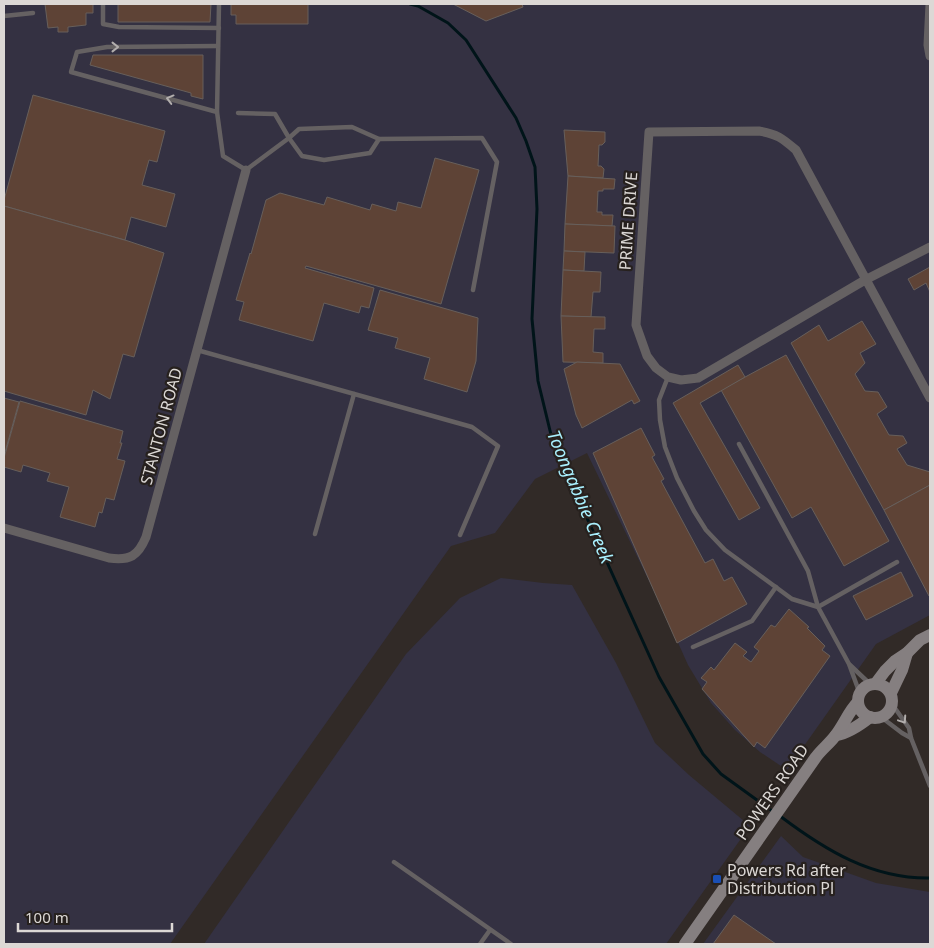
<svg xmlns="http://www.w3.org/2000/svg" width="934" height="948" font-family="'Noto Sans',sans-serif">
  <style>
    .industrial { fill: #343142 }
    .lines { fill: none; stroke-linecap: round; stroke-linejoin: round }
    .stream { stroke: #001419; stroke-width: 3 }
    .building { fill: #5e4336; stroke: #675f5b }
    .lane { stroke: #656162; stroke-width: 4.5 }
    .street { stroke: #656162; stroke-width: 9 }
    .secondary { stroke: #857f80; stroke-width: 12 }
    .oneway { stroke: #b2aead }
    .transit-dot { fill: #1a4fb4; stroke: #27211e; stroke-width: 2 }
    .labels { text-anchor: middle; stroke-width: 4.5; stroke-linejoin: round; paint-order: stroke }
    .street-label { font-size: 16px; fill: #dcd8d5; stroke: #27211e }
    .poi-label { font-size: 16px; fill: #dcd8d5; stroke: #27211e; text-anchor: start }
    .water-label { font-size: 18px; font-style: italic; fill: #a9f0fe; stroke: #27211e }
  </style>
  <rect width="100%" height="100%" fill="#312a27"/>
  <g class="industrial">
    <polygon points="4,4 930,4 930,615 876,644 787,770 760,752 735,730 711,703 688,665 667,618 587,453 535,479 495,533 451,546 170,944 4,944"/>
    <polygon points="501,578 543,583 572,585 616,663 655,743 689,775 750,826 666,944 204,944 406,654 460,598"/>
    <polygon points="781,836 803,857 876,883 930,892 930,944 703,944"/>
  </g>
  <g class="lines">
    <g class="stream">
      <polyline points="410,4 418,6 448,23 466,40 516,118 526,141 535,167 537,209 532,319 538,381 553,443 659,677 703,754 721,774 775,813"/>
      <path d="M780 816C825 850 872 879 930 878"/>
    </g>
  </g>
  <g class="building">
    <polygon points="45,4 93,4 93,13 86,13 86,25 68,27 68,32 58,32 58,27 48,28"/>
    <polygon points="118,4 211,4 210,22 118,22"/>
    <polygon points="231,4 308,4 308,24 236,24 236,15 231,15"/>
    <polygon points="453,4 522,4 523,7 486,21"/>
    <polygon points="93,55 203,55 203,99 191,96 191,93 90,65"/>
    <polygon points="33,95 165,131 157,162 149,160 142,185 175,194 166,227 131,217 125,240 4,206 4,200"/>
    <polygon points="564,130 605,132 605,142 602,145 599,145 598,166 601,166 604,169 603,178 568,176"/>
    <polygon points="435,158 479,170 441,304 306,266 305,268 374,288 369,308 361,306 359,313 324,303 313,341 239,320 244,302 236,300 250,253 251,254 266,200 280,193 324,205 327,197 370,210 372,204 396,211 398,202 421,208"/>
    <polygon points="568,176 615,179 614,189 603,189 603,191 598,191 597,212 602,212 602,215 613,215 612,226 565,224"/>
    <polygon points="4,206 128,241 164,253 134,357 123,354 110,399 93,390 86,415 4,391"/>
    <polygon points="565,224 615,226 614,253 564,251"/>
    <polygon points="564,251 585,252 584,271 563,270"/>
    <polygon points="930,267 930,292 926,283 914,290 908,279"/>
    <polygon points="563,270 601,272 600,292 593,292 591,317 561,316"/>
    <polygon points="380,290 478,318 476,361 467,392 424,379 430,358 395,348 398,338 368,330"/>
    <polygon points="561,316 605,317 605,329 594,329 593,352 603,353 603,363 563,362"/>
    <polygon points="862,321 876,344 860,353 865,363 855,374 865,391 878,392 887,407 877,414 889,435 903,436 907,443 897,449 907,465 930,472 930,485 884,510 791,343 819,325 828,341"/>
    <polygon points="786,355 889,541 844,566 811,507 792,518 721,390"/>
    <polygon points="577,362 620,364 640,401 634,404 632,400 582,428 576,415 564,369"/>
    <polygon points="738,365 745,377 700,403 760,508 739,520 673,403"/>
    <polygon points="4,398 19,402 4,456"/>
    <polygon points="20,401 123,431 120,443 122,443 117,459 125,461 114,500 106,498 102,513 99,512 95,527 60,517 69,487 47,481 50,473 23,465 21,472 4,467 4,458"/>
    <polygon points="641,428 655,455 652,457 664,479 661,481 705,563 713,559 724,581 732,577 747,604 677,643 593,453"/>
    <polygon points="930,485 930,596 929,596 884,510"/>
    <polygon points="901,572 913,596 866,620 853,596"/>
    <polygon points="789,609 809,627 807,628 825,646 822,650 830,656 765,748 757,742 754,747 702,689 707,682 701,678 711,667 714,670 735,643 747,652 743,656 751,662 759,651 754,647 771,625 775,627"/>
    <polygon points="734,915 776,944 713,944"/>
  </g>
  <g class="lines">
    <g class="lane">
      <polyline points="103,4 103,24 119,27 219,28"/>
      <polyline points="219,4 217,112 223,156 246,170 289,138 275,114 238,113"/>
      <polyline points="4,16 33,13"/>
      <polyline points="217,112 71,72 77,52 107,47 218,46"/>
      <polygon points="352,127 379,139 370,153 324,160 302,156 289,138 299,129"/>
      <polyline points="379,139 482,138 497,162 473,290"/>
      <polyline points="197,350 472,427 498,446 460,535"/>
      <polyline points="668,377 659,400 660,420 665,447 677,478 694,511 706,530 725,550 792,599 818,607 897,562"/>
      <polyline points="739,444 808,571 818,607 849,664 860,694"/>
      <polyline points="315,534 354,394"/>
      <polyline points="693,647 752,621 776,587"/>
      <polyline points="850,665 870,684"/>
      <polyline points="892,704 909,728 911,738 930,786"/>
      <polyline points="881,717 902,733 911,738"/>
      <polyline points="394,862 511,944"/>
      <polyline points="480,944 490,930"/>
    </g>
    <g class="street">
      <polyline points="930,4 928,45 930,56"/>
      <path d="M930 247 865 280 698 378 681 380 668 377 656 368 647 356 636 325 649 132 759 131C777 134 782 138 796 150L930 398"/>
      <path d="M4 528 109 558C130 561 138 556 146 537L246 170"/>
    </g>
    <g class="secondary">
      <polyline points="876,683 885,671 895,661 907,653 920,640 930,635"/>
      <circle cx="875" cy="701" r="17"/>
      <polyline points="891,693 902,670 907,653"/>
      <path d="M836 735C849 733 860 725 870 717"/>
      <path d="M685 944 816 757C822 749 830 743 835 736 844 725 848 712 858 702"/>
    </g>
  </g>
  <defs><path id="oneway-chevron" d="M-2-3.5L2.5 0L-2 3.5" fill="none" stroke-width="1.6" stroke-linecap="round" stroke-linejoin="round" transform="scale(1.25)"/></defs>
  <g class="oneway">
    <use href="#oneway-chevron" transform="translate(115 47)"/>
    <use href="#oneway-chevron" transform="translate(170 99) rotate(-165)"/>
    <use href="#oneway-chevron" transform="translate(903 720) rotate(56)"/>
  </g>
  <rect class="transit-dot" x="712" y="874" width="10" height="10" rx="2.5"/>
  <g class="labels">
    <g class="street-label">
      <text transform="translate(628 221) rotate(-86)" y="6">PRIME DRIVE</text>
      <text transform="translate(161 426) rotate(-75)" y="6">STANTON ROAD</text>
      <text transform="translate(772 792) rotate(-55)" y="6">POWERS ROAD</text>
    </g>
    <g class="poi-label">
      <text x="727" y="876">Powers Rd after<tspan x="727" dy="18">Distribution Pl</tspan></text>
    </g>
    <g class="water-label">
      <text transform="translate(580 497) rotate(67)" y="6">Toongabbie Creek</text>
    </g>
  </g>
  <rect width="934" height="948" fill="none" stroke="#dcd8d5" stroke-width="10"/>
  <path d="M18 923v8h154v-8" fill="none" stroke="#dcd8d5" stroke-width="2.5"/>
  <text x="25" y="923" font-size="15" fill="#dcd8d5" stroke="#27211e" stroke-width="4" paint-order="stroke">100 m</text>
</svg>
